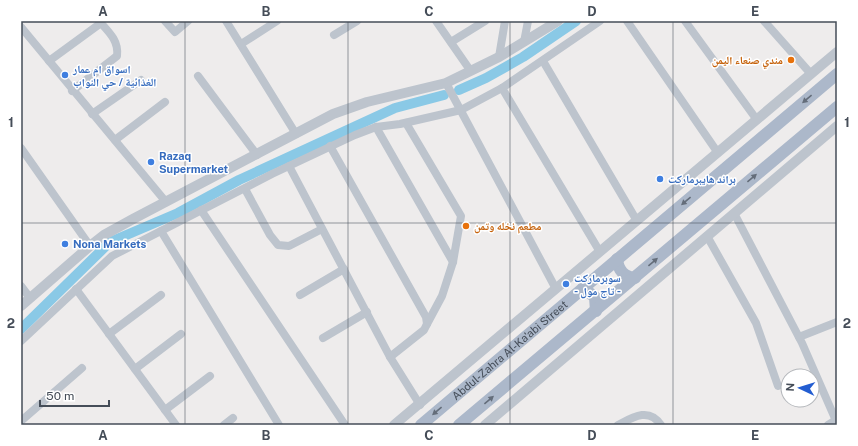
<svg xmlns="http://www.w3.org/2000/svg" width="858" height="446" font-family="'Public Sans','Noto Naskh Arabic',sans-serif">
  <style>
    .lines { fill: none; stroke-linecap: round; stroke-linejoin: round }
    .canal { stroke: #8ac9e6; stroke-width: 10 }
    .minor { stroke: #bdc4cd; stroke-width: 8 }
    .tertiary { stroke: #bdc4cd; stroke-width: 10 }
    .primary { stroke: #acb8ca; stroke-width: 12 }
    .oneway { fill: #646d7a }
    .grid { fill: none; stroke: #454d58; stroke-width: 1; stroke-opacity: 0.55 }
    .food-dot { fill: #e8710a; stroke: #fff; stroke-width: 1.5 }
    .shop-dot { fill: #3f7fe0; stroke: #fff; stroke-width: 1.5 }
    .labels { text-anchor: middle; stroke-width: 3; stroke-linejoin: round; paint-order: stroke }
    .food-label { font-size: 11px; font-weight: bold; fill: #c56008; stroke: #fff; text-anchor: end }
    .shop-label { font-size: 11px; font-weight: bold; fill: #366cbe; stroke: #fff; text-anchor: start }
    .street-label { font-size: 11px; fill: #454d58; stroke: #fff }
    .neatline { fill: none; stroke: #454d58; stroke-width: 1.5 }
    .grid-label { font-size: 13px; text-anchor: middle; font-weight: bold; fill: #454d58 }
  </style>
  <rect width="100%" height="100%" fill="#eeecec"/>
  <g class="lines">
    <g class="canal">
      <polyline points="459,90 486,78 523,57 576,21"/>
      <polyline points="21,329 110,242 178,213 239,180 395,108 444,95"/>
    </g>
    <g class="minor">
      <polyline points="165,21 175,32 188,21"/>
      <polyline points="226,21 296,134"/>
      <polyline points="436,21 470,70"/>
      <polyline points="627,21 718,153"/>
      <polyline points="685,21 757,120"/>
      <polyline points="764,21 811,74"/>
      <polyline points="21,27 166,202"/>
      <polyline points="334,35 357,21"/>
      <polyline points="451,42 485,21"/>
      <polyline points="524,42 528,21"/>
      <polyline points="241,44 277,21"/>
      <polyline points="499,57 505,21"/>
      <polyline points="49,61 101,23"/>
      <polyline points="543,61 637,221"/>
      <polyline points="198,76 257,155"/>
      <polyline points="446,83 556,289"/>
      <polyline points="502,88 600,252"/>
      <path d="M72 91 117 56C119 41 109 32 99 21"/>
      <polyline points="92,114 141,80"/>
      <polyline points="406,123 461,216 453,262 442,296 427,324"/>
      <polyline points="376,127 453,262"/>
      <polyline points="115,140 165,102"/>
      <polyline points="330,146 426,317 427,324 424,330 390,357"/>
      <polyline points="21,148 90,246"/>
      <polyline points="289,166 390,357 420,405"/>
      <polyline points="245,189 270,235 278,245 289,246 322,229"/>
      <polyline points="201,210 345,425"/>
      <polyline points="734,213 802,343 837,423"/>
      <polyline points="161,231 279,425"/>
      <polyline points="707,236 756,323 778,386"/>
      <polyline points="21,286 30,298"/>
      <polyline points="76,289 176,425"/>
      <polyline points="300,295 344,269"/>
      <polyline points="109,334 161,295"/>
      <polyline points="799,337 837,322"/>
      <polyline points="323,338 367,312"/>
      <polyline points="21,341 112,256 272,174 355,135 376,127 400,124 461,110 502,88 600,21"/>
      <polyline points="135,369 181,334"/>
      <polyline points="165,410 210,376"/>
      <polyline points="21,421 82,368"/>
      <polyline points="224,425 233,418"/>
      <path d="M618 425C633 417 649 407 661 425"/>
      <polyline points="828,425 836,420"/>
    </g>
    <g class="tertiary">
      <polyline points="21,306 90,246 104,235 133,219 333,114 367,102 446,83 499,57 558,21"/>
      <polyline points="394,425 837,52"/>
      <polyline points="485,425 837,126"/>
    </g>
    <g class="primary">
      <path d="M617 259C618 270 624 277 635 278"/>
      <polyline points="583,288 595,297 596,311"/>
      <path id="s1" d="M421 425 837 74"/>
      <polyline points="459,425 837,107"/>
    </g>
  </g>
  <defs><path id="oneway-solid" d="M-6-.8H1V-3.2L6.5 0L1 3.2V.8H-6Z"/></defs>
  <g class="oneway">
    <use href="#oneway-solid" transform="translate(807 99) rotate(140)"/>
    <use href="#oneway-solid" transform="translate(752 178) rotate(-40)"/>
    <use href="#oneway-solid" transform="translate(686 201) rotate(140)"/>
    <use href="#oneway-solid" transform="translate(653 262) rotate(-40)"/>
    <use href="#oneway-solid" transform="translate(489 400) rotate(-40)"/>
    <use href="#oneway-solid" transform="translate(437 411) rotate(140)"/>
  </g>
  <path class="grid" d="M185 21V425M348 21V425M510 21V425M673 21V425M21 223H837"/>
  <g class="food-dot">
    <circle cx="791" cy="60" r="4"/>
    <circle cx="466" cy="226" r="4"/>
  </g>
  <g class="shop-dot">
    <circle cx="65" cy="75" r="4"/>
    <circle cx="151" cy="162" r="4"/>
    <circle cx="660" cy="179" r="4"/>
    <circle cx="65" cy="244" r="4"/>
    <circle cx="566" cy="284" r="4"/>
  </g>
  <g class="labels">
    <g class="food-label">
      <text x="783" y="64">مندي صنعاء اليمن</text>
      <text x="474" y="230" text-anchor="start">مطعم نخله وتمن</text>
    </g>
    <g class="shop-label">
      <text x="73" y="73">اسواق ام عمار<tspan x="73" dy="13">الغذائية / حي النواب</tspan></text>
      <text x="159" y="160">Razaq<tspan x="159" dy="13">Supermarket</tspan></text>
      <text x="668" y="183">براند هايبرماركت</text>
      <text x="73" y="248">Nona Markets</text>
      <text x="574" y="282">سوبرماركت<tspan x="574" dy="13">- تاج مول -</tspan></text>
    </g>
    <g class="street-label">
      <text dy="4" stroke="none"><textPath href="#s1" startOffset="116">Abdul-Zahra Al-Ka'abi Street</textPath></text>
    </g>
  </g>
  <rect width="858" height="446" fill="none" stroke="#ffffff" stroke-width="44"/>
  <g transform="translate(800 388) rotate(274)"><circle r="19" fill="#ffffff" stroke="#b5b8bc"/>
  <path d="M0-3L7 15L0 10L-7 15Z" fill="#235dd1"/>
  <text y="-6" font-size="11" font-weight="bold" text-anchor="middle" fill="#454d58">N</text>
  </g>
  <path d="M40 400v6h69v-6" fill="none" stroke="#454d58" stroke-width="2"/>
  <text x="46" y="400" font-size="12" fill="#454d58" stroke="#ffffff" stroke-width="3" paint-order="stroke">50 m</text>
  <rect x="22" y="22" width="814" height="402" class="neatline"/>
  <g class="grid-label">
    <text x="103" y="16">A</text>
    <text x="266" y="16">B</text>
    <text x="429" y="16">C</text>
    <text x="592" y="16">D</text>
    <text x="755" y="16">E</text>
    <text x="11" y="127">1</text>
    <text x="847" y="127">1</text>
    <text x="11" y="328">2</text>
    <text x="847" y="328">2</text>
    <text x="103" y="440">A</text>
    <text x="266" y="440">B</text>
    <text x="429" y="440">C</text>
    <text x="592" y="440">D</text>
    <text x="755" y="440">E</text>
  </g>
</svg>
